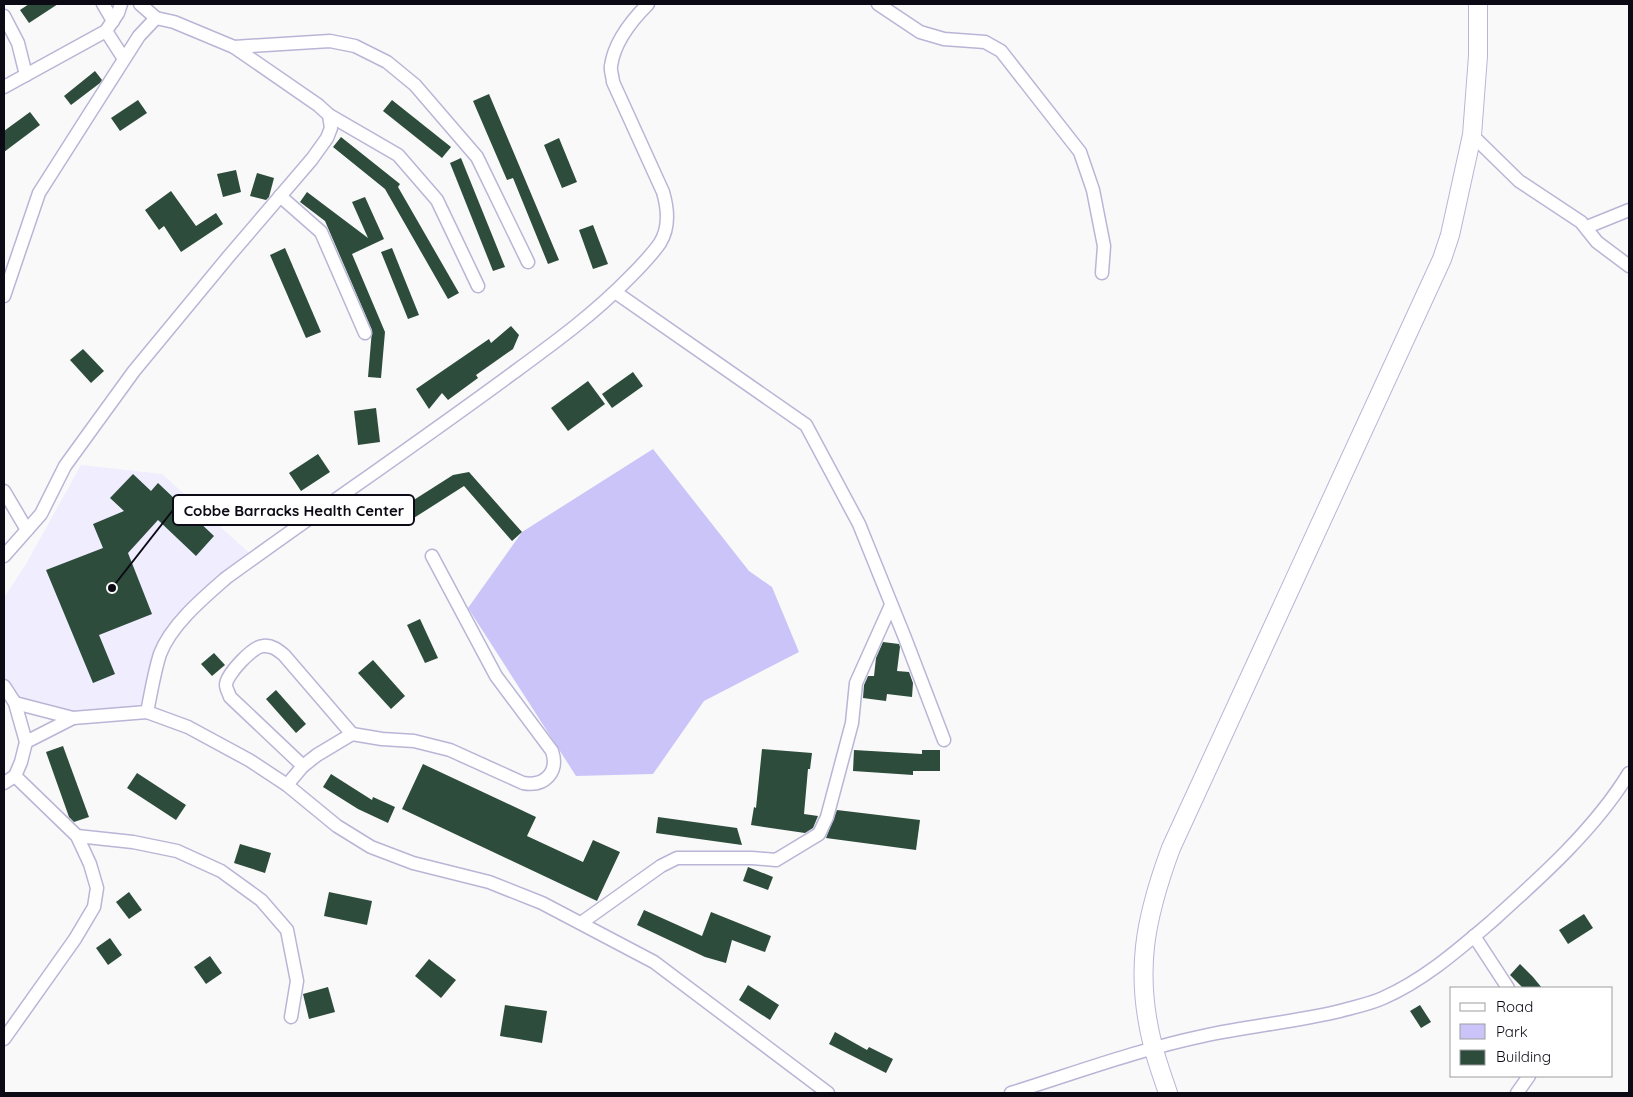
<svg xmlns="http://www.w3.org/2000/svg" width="1633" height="1097" font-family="Quicksand,sans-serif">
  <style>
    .built { fill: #efedfe }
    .green { fill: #cbc4f9 }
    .building { fill: #2d4c3c }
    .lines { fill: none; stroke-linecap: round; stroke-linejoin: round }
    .street-casing { stroke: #b9b5d6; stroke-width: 15 }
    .secondary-casing { stroke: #b9b5d6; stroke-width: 20 }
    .street { stroke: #fff; stroke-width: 12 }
    .secondary { stroke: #fff; stroke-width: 18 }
    .leader { fill: none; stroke: #0b0a15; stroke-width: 2 }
    .callout-dot { fill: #0b0a15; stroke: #fff; stroke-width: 2 }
    .callout { fill: #fff; stroke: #0b0a15; stroke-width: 2 }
    .callout-label { font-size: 15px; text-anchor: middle; font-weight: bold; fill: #0b0a15 }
  </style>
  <rect width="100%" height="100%" fill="#f9f9f9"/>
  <polygon class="built" points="81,465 162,474 248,552 244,565 173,632 147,712 73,718 15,703 4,686 4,598 26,564"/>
  <polygon class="green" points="653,449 749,571 772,587 799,652 704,701 653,774 576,776 468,608 522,532"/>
  <g class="building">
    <polygon points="29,4 58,4 29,23 20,10"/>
    <polygon points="95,71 102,80 100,83 71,105 64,96"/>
    <polygon points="489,94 559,260 548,264 513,178 507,180 473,101"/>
    <polygon points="138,100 147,113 120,131 111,118"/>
    <polygon points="392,100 451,147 442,158 383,111"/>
    <polygon points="30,112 40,125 4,152 4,131"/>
    <polygon points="341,137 400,184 398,187 459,293 448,299 385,189 333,147"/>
    <polygon points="559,138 577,182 562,188 544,145"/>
    <polygon points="461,158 505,267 493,271 450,163"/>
    <polygon points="236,170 241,192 223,197 217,174"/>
    <polygon points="257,173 274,178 269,197 266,200 250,196"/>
    <polygon points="171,191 196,226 216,213 223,224 181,252 164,226 159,230 145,210"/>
    <polygon points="307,192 368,238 352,202 365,197 384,239 352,254 385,332 381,378 368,377 372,330 325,221 300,202"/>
    <polygon points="593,225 608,264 593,269 579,230"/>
    <polygon points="285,248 321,332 306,338 270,255"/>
    <polygon points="392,248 419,315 408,319 381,252"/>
    <polygon points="511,326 519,335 513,349 476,375 478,378 448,400 442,393 429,409 416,389 489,339 491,343"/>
    <polygon points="83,349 104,371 91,383 70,360"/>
    <polygon points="633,372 643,386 612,408 602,394"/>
    <polygon points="588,381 605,404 568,431 551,408"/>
    <polygon points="376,408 380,442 358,445 354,411"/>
    <polygon points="318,454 330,472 301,491 289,473"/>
    <polygon points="469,472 522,532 512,541 464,486 406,523 398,510 453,475"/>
    <polygon points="133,474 151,491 158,483 214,536 196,556 158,520 128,553 152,614 99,635 115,674 93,683 46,570 103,548 93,524 124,511 110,498"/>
    <polygon points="420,619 438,658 425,663 407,625"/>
    <polygon points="883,642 899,644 900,647 897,671 909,672 913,683 912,697 887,694 886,701 863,698 864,685 868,676 874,676 876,658"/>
    <polygon points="214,653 225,665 212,676 201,664"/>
    <polygon points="373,660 405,696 391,709 358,673"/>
    <polygon points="276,690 306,724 296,733 266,699"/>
    <polygon points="63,746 89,817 74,822 69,817 46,752"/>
    <polygon points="762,749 812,753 810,769 808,769 804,814 818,816 813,828 805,833 751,825 754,807 756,808"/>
    <polygon points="854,750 922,754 922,750 940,750 940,771 913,771 913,775 853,771"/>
    <polygon points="423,764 536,817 527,836 583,862 593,840 620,852 597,901 402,809"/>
    <polygon points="137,773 186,805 176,820 127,788"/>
    <polygon points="331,774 372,800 373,797 395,807 388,823 358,809 323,787"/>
    <polygon points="837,810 920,820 916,850 826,838"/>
    <polygon points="658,817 737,828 742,845 656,833"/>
    <polygon points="240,844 271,853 265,873 234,863"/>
    <polygon points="748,867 773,877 768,890 743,881"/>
    <polygon points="129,892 142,910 129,919 116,902"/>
    <polygon points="329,892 372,901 367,925 324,916"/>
    <polygon points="644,910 702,936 711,912 771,936 765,952 732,940 726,963 705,957 637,925"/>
    <polygon points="1584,914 1593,928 1568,944 1559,930"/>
    <polygon points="110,938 122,955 108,965 96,948"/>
    <polygon points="210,956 222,973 206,984 194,967"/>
    <polygon points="429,959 456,980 441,998 415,976"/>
    <polygon points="1520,964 1533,977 1542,988 1523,988 1510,975"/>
    <polygon points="748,985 779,1005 770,1020 739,1000"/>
    <polygon points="328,987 335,1012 309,1019 303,994"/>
    <polygon points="505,1005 547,1011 542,1043 500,1036"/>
    <polygon points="1420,1005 1431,1022 1421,1028 1410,1011"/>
    <polygon points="835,1032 867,1050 869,1047 893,1059 886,1073 829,1044"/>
  </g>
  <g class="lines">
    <defs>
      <g id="street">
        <polyline points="103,4 113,21"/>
        <polyline points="878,4 920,32 944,39 985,42 1001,51 1080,152 1093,190 1104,246 1102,273"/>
        <polyline points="4,16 18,43 26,75"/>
        <polyline points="106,31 124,59"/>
        <polyline points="234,47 330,41 355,46 387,62 415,85 477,157 528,262"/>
        <polyline points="4,87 106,31 118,13 121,4"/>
        <polyline points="329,115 398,155 437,200 478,286"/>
        <polyline points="1472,135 1519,181 1581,222 1597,242 1629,266"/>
        <polyline points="280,196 321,232 365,333"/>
        <polyline points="1587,227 1629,210"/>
        <polyline points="615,292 806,425 859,524 905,638 944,740"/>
        <polyline points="4,296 39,193 139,36 156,18"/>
        <polyline points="4,491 27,530"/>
        <polyline points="4,556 41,514 65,466 134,371 229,256 312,159 327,138 331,128 329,115 318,105 234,47 174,22 156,18 140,4"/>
        <polyline points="4,686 15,703 26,742 21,762 15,776 4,783"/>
        <polyline points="15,703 73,718 147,712 188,727 249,760 287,785 337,826 371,847 413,863 489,882 542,903 654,962 828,1093"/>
        <path d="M147 712C151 693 154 673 160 654 171 625 203 598 226 578 321 509 418 443 513 373 554 343 594 314 630 277 641 266 651 256 660 243 670 227 668 209 663 192L613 82C613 77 610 71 611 66 614 43 632 20 648 4"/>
        <polyline points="26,742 73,718"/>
        <path d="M303 766 230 697C229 693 226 689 226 685 226 675 253 646 263 646 272 645 278 650 284 655L352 734"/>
        <path d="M287 785 303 766 317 755 352 734 382 739 414 741 450 750 523 783C545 787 559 772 552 751L496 676 432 556"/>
        <polyline points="77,836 133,842 177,851 221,871 261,900 287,930 297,981 291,1017"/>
        <polyline points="581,923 661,866 677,858 752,858 776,860 819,834 827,817 852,723 856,683 891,605"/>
        <polyline points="1474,936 1508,988"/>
        <polyline points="4,1039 75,939 94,907 97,888 90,864 77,836 15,776"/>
        <path d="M1011 1093C1075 1073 1137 1050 1203 1036 1248 1026 1295 1022 1340 1011 1354 1007 1370 1004 1383 998 1424 980 1458 950 1491 922 1540 878 1595 829 1629 773"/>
        <polyline points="1517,1093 1529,1076"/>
      </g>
      <path id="secondary" d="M1168 1093C1163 1078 1157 1062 1153 1046 1134 972 1145 918 1171 848L1442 259 1450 235 1472 135 1478 56V4"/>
    </defs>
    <use href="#street" class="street-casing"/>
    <use href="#secondary" class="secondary-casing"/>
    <use href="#street" class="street"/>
    <use href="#secondary" class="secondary"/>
  </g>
  <path class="leader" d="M112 588L173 510"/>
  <circle class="callout-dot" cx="112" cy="588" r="5"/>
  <rect class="callout" x="173" y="495" width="241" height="30" rx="5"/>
  <g class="callout-label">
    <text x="294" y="516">Cobbe Barracks Health Center</text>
  </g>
  <rect width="1633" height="1097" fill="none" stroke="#0b0a15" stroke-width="10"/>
  <rect x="1450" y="987" width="162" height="90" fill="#ffffff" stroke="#9d9da1"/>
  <rect x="1460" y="1003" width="25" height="8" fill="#ffffff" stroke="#9d9da1"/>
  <text x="1496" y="1012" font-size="15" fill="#0b0a15">Road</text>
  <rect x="1460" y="1024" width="25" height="15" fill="#cbc4f9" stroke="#9d9da1"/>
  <text x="1496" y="1037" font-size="15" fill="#0b0a15">Park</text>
  <rect x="1460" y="1050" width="25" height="15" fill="#2d4c3c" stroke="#9d9da1"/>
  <text x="1496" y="1062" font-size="15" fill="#0b0a15">Building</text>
</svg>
